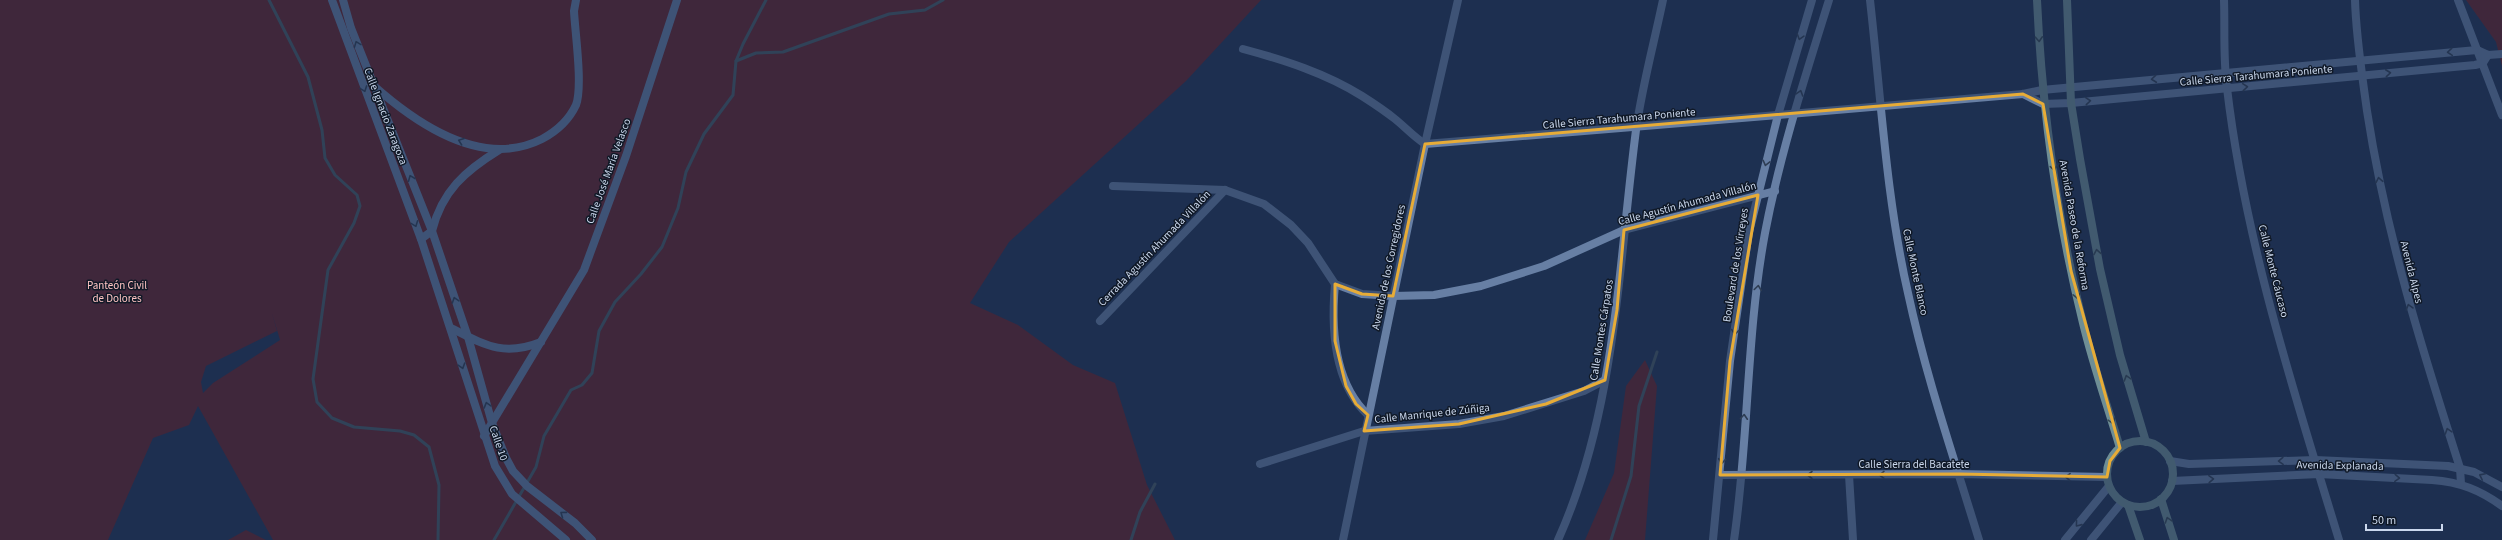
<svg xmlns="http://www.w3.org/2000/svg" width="2502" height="540" font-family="'Source Sans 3',sans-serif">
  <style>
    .green { fill: #681d23; fill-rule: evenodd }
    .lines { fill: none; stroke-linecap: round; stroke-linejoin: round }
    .stream { stroke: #475a62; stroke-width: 3 }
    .minor { stroke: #677fa4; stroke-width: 8 }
    .tertiary { stroke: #677fa4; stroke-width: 8 }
    .secondary { stroke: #6e8e95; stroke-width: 8 }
    .oneway { stroke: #2e3d53 }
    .oneway2 { stroke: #364853 }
    .marked { fill: none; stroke: #e7ac37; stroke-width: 3; stroke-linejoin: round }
    .labels { text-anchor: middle; stroke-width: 3; stroke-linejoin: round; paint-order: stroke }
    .street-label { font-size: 11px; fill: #cbd8ed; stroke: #101927 }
    .park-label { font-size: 11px; fill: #ffc4c3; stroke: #101927 }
  </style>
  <rect width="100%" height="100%" fill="#1d3051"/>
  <g class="green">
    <path d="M0 0H1261L1186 81 1009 242 970 303 1018 325 1073 365 1115 383 1147 485 1175 540H273L198 406 189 425 153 438 108 540H0ZM272 313 280 340 213 383 203 393 201 382 206 366 277 331Z"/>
    <polygon points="2466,0 2502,0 2502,66 2496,42"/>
    <polygon points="1645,360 1657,386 1645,540 1585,540 1614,473 1626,386"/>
    <polygon points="246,530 266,540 228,540"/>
  </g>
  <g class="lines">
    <g class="stream">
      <polyline points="269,0 308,77 322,130 325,158 335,175 357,195 360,206 354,223 328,270 313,379 317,402 332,418 354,427 400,431 414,435 429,447 439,485 438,540"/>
      <polyline points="736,61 756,53 783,52 889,14 925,10 943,0"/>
      <polyline points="494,540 536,467 544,436 571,390 582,385 592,373 599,331 615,302 641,274 662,247 678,208 686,172 704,134 733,95 736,61 743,44 766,0"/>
      <polyline points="1131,540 1140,512 1155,484"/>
      <polyline points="1611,540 1631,476 1639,406 1657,352"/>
    </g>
    <g class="minor">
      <path d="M1870 0C1881 97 1886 198 1908 293 1926 377 1954 458 1979 540"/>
      <path d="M2224 0C2225 29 2223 59 2227 88 2245 242 2294 392 2339 540"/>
      <path d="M2355 0C2356 37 2362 74 2367 111 2386 235 2422 349 2460 468L2461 484"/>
      <polyline points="2458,0 2502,115"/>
      <path d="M1243 49C1284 60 1325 73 1362 96 1373 103 1385 111 1395 119 1405 127 1414 137 1425 144L1778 115"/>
      <path d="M374 86C418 125 483 169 542 139 557 131 569 120 576 105 583 86 575 32 574 11L576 0"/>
      <polyline points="1113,186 1225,190 1264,204 1291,225 1308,243 1335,284 1362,294 1393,296 1434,295 1481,286 1544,266 1624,230 1775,191"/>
      <path d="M421 239 432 231C442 191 465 171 499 150"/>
      <path d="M1335 284C1331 328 1334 383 1368 415"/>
      <polyline points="1100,321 1225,190"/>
      <path d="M451 328C485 345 503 357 541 342"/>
      <polyline points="484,436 584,270 626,156 677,0"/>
      <polyline points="2170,461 2189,464 2315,460 2448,466 2474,472 2502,487"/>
      <polyline points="1260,464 1364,431 1459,424 1504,416 1584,391 1605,380"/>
      <polyline points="1720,475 1959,474 2107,477"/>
      <polyline points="1849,475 1853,540"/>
      <path d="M2172 481 2319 474 2432 480C2460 482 2480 490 2502 506"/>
      <polyline points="1343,540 1425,144 1458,0"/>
      <path d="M1558 540C1616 411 1618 268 1636 130 1642 87 1654 43 1663 0"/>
      <polyline points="2065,540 2109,486"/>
      <polyline points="2091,540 2122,502"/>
    </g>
    <g class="tertiary">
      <polyline points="332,0 421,239 495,466 512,494 566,540"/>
      <polyline points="343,0 351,28 432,231 468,337 492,423 506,458 513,471 527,486 575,523 592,540"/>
      <polyline points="2023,94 2043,104 2071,103 2475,65 2483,63 2488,55"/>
      <polyline points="1778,115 2023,94 2042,90 2477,50 2488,55 2502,54"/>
      <polyline points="1713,540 1730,361 1749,232 1778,115 1812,0"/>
      <path d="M1734 540C1749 438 1746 335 1765 233 1780 154 1805 77 1829 0"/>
    </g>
    <g class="secondary">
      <path d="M2037 0C2042 109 2057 218 2083 323 2093 365 2108 407 2120 448"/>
      <polyline points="2067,0 2071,103 2080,159 2100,269 2120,355 2146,442"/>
      <circle cx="2140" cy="474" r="33"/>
      <polyline points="2161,499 2174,540"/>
      <polyline points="2128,505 2140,540"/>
    </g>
  </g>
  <defs><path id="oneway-chevron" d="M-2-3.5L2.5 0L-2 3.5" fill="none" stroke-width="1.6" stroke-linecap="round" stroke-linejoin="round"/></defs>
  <g class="oneway">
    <use href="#oneway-chevron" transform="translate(1800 37) rotate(107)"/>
    <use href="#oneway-chevron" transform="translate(357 44) rotate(-111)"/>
    <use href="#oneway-chevron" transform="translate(2450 52) rotate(175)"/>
    <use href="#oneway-chevron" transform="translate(2388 73) rotate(-6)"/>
    <use href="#oneway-chevron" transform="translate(2154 79) rotate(174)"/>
    <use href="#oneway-chevron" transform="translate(2245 87) rotate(-5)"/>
    <use href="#oneway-chevron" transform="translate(364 89) rotate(70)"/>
    <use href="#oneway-chevron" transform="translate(1800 93) rotate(-73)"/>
    <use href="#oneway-chevron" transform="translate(2088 101) rotate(-5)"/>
    <use href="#oneway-chevron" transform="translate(461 141) rotate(-160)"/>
    <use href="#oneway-chevron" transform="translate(1766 163) rotate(104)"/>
    <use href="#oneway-chevron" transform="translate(411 178) rotate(-112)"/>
    <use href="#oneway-chevron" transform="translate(2379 180) rotate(-101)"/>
    <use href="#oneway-chevron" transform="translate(415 224) rotate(69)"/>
    <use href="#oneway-chevron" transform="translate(1758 288) rotate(-82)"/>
    <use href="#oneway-chevron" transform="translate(455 300) rotate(-108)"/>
    <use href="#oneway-chevron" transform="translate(2409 307) rotate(-106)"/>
    <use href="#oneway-chevron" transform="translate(1735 332) rotate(98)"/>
    <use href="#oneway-chevron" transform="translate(462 366) rotate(73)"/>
    <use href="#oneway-chevron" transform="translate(487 405) rotate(-106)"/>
    <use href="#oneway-chevron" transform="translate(1744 417) rotate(-86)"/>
    <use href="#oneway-chevron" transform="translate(2448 431) rotate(-108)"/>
    <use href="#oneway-chevron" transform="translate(1722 461) rotate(95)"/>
    <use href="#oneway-chevron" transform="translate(2281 461) rotate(178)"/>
    <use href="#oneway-chevron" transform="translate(1810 475) rotate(-180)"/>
    <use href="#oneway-chevron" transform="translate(1882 475) rotate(179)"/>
    <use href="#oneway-chevron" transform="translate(2482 476) rotate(-154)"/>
    <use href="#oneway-chevron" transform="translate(2068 477) rotate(-179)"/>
    <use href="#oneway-chevron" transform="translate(2397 478) rotate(3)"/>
    <use href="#oneway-chevron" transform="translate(2211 479) rotate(-3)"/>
    <use href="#oneway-chevron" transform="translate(563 514) rotate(-144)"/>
    <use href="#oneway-chevron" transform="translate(2078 524) rotate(129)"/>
  </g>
  <g class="oneway2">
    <use href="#oneway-chevron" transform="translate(2039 39) rotate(87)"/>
    <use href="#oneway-chevron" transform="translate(2054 168) rotate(81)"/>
    <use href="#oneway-chevron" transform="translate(2097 252) rotate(-100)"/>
    <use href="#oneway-chevron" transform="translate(2077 296) rotate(77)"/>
    <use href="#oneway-chevron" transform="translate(2127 378) rotate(-107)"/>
    <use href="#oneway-chevron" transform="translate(2112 421) rotate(73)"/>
    <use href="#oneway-chevron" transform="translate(2168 520) rotate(-108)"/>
  </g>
  <path d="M0 0H2502V540H0ZM2023 94 2043 104 2071 271 2120 448 2110 461 2107 477 1959 474 1720 475 1730 361 1758 195 1624 230 1617 310 1605 380 1546 404 1459 424 1364 431 1368 415 1356 404 1346 386 1335 341V284L1362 294 1393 296 1425 144Z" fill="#1d3051" fill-opacity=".55" fill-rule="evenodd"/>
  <path class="marked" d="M2023 94 2043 104 2071 271 2120 448 2110 461 2107 477 1959 474 1720 475 1730 361 1758 195 1624 230 1617 310 1605 380 1546 404 1459 424 1364 431 1368 415 1356 404 1346 386 1335 341V284L1362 294 1393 296 1425 144Z"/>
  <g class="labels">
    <g class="street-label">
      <text transform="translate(2256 75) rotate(-5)" y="4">Calle Sierra Tarahumara Poniente</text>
      <text transform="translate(386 116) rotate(69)" y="4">Calle Ignacio Zaragoza</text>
      <text transform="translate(1619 118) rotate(-5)" y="4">Calle Sierra Tarahumara Poniente</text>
      <text transform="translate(608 171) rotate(-70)" y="4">Calle José María Velasco</text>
      <text transform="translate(1687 203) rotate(-15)" y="4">Calle Agustín Ahumada Villalón</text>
      <text transform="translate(2075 225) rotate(80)" y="4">Avenida Paseo de la Reforma</text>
      <text transform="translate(1154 248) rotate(-46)" y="4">Cerrada Agustín Ahumada Villalón</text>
      <text transform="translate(1735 265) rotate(-81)" y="4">Boulevard de los Virreyes</text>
      <text transform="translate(1388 267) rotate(-78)" y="4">Avenida de los Corregidores</text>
      <text transform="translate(2274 271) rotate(76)" y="4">Calle Monte Cáucaso</text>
      <text transform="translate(1916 272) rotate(78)" y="4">Calle Monte Blanco</text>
      <text transform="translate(2412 272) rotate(76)" y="4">Avenida Alpes</text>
      <text transform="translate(1601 330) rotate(-81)" y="4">Calle Montes Cárpatos</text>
      <text transform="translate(1432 413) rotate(-6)" y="4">Calle Manrique de Zúñiga</text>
      <text transform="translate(499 443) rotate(71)" y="4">Calle 10</text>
      <text x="1914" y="468">Calle Sierra del Bacatete</text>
      <text transform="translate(2340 465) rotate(1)" y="4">Avenida Explanada</text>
    </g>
    <g class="park-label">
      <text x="117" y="289">Panteón Civil<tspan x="117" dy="13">de Dolores</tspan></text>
    </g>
  </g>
  <path d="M2366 524v6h76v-6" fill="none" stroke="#cbd8ed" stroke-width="2"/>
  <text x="2372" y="524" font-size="12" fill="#cbd8ed" stroke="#101927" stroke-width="3" paint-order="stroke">50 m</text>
</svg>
